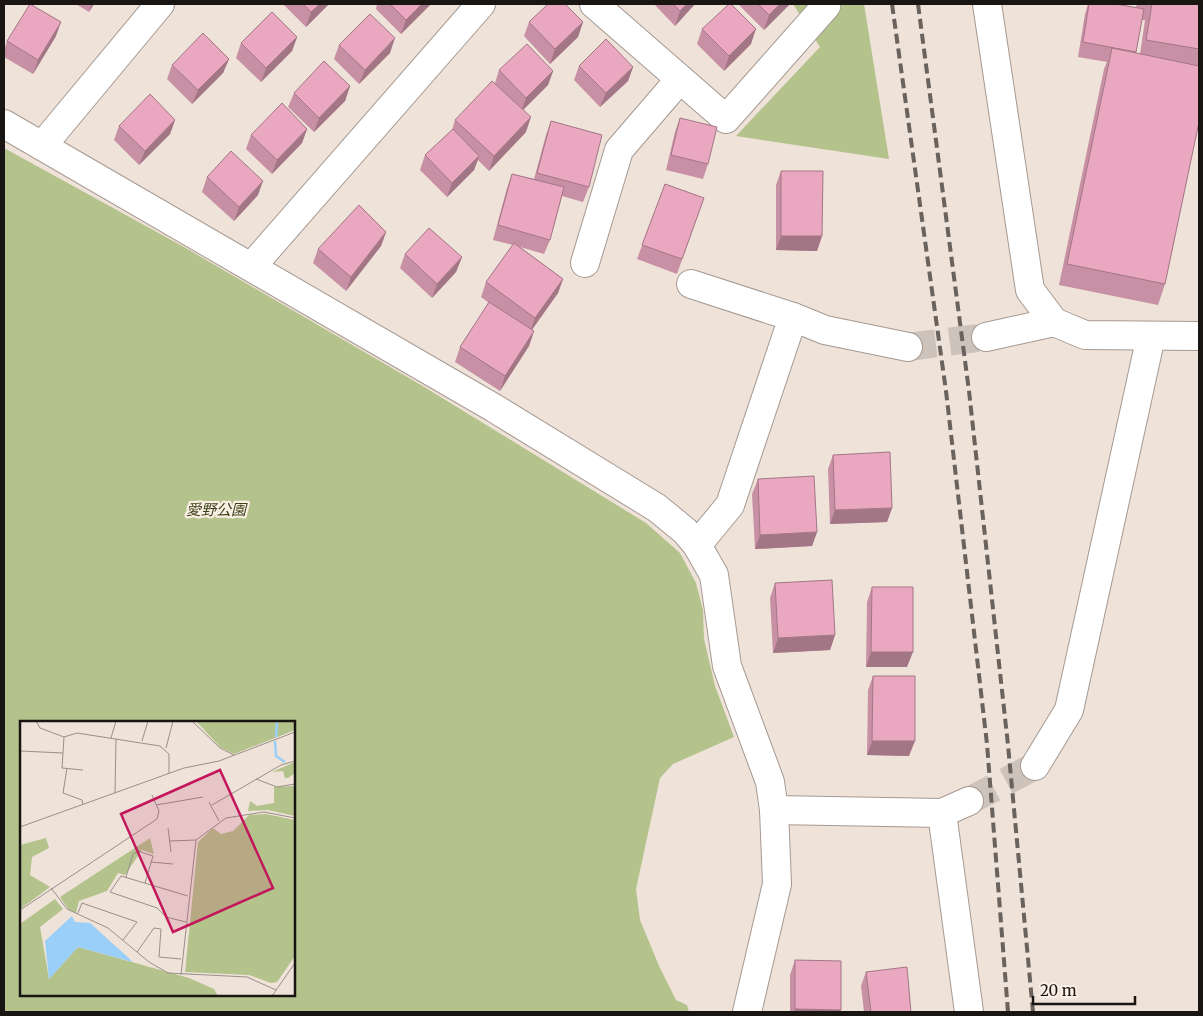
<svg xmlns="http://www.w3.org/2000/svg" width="1203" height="1016" font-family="Merriweather,'Noto Sans JP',serif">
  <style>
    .green { fill: #b4c28b; fill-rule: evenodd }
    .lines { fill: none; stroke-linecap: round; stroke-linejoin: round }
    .minor-tunnel { stroke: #cec3bb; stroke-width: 28; stroke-dasharray: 28 14; stroke-linecap: butt }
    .minor-casing { stroke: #a59991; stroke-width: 30 }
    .minor { stroke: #fff; stroke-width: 28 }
    .rail { stroke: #69625d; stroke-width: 4; stroke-dasharray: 10 5; stroke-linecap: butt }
    .wall { fill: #c890a4; fill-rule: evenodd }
    .shaded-wall { fill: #a37686 }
    .building { fill: #e9a8bf; stroke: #a37686 }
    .labels { text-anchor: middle; stroke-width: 4.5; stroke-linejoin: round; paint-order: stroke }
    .park-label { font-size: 15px; font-style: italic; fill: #394216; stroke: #fbefe6 }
    .inset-river { fill: none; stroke: #99cff9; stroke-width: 2.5 }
    .inset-road { fill: none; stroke: #999089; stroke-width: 1 }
    .view { fill: #c2185b; fill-opacity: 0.15; stroke: #c2185b; stroke-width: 2.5 }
    .inset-edge { fill: none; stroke: #191512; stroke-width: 2.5 }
  </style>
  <rect width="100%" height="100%" fill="#eee2d9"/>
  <g class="green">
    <polygon points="793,4 864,4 889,159 736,136 820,47"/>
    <path d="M4 148 184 247 421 385 646 523 680 553 696 583 703 610 704 639 715 686 734 737 673 764 660 778 636 889 640 920 659 966 676 1000 687 1005 689 1012H4ZM21 722H294V995H21Z"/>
  </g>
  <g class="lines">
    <g class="minor-tunnel">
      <polyline points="908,347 986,337"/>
      <polyline points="969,801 1035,766"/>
    </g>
    <defs>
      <g id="minor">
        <polyline points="594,4 726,119 826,6 825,4"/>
        <polyline points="987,4 1030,290 1054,322 1085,335 1199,336"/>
        <polyline points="4,124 494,408 657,508 685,531 697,545 714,575 727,666 770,782 774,810 777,884 747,1012"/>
        <polyline points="42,146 160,4"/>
        <polyline points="585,263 619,150 680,79"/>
        <polyline points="252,266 481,4"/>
        <polyline points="691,284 793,317 825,330 908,347"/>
        <polyline points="986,337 1054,322"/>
        <polyline points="697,545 730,505 793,317"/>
        <polyline points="1035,766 1069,710 1151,336"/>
        <polyline points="774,810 942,813 969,801"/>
        <polyline points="942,813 969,1012"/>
      </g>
    </defs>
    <use href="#minor" class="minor-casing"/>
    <use href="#minor" class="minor"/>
    <g class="rail">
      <polyline points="892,4 946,391 987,744 1008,1012"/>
      <polyline points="918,4 969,391 1008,745 1033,1012"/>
    </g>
  </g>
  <g class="wall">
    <polygon points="76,4 94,4 89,12"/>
    <polygon points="283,4 329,4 306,27"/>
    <polygon points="377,4 431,4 401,34 376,9"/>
    <polygon points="654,4 695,4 675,26"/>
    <polygon points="738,4 790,4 764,30"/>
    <path d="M1088 4 1136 7 1137 4H1199V122L1165 284 1158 305 1059 285 1104 69 1107 62 1078 57 1085 14ZM1142 20H1145L1140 54 1136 53Z"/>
    <polygon points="529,22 583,22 578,37 550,64 524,36"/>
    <polygon points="702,29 751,44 724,71 697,44"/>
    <polygon points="56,36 33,74 4,57 4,51 7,41"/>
    <polygon points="297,37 292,51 261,82 236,58 241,43"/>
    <polygon points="339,45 390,53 359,84 334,59"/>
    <polygon points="229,59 223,73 192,104 167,79 172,65"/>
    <polygon points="579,66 633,67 628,81 600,107 574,80"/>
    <polygon points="499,70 553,71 548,85 523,110 526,132 489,171 478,160 474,170 447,197 420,170 425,155 452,130 455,120 495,83"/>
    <polygon points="350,86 345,101 314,132 288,107 294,93"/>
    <polygon points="680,118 708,164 703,179 666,170 675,132"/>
    <polygon points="175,120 170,134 139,165 114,140 119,126"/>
    <polygon points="551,121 589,187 583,202 562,196 550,240 544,254 520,247 563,279 558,293 532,330 534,331 529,346 500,391 455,362 460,347 489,303 481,297 486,282 513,245 493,240 507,188 512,174 534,179 546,135"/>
    <polygon points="307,129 302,143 272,174 246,149 251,135"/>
    <polygon points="781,171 822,236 817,251 776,250 776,185"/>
    <polygon points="207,177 258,195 234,221 202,192"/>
    <polygon points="665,184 704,198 677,274 637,259"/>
    <polygon points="386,232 381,246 346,291 313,263 318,249"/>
    <polygon points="405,254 462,257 456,272 432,298 400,268"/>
    <polygon points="833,455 892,508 887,522 830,524 828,469"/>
    <polygon points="758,479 817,532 812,546 755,549 752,494"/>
    <polygon points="775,583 835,635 830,650 773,653 770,598"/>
    <polygon points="872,587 907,667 866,667 867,602"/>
    <polygon points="873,676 909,756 867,755 868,690"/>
    <polygon points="795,960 841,1010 840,1012 790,1012 790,975"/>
    <polygon points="866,972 911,1012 864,1012 861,986"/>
  </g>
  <g class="shaded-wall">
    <polygon points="92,4 94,4 89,12"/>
    <polygon points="320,4 329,4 306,27 311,12"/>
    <polygon points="422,4 431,4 401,34 406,20"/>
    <polygon points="687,4 695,4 675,26 680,11"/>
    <polygon points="780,4 790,4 764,30 769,15"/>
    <polygon points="61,22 56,36 33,74 38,60"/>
    <polygon points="583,22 578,37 550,64 555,49"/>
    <polygon points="756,29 751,44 724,71 729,56"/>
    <polygon points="297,37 292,51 261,82 266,68"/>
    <polygon points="395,38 390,53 359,84 365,70"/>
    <polygon points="229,59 223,73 192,104 198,90"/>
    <polygon points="633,67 628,81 600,107 606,93"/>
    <polygon points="553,71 548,85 521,112 526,98"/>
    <polygon points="350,86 345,101 314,132 319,118"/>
    <polygon points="531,117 526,132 489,171 494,156"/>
    <polygon points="175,120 170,134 139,165 145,151"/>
    <polygon points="307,129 302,143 272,174 277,160"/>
    <polygon points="479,156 474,170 447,197 452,183"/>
    <polygon points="263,181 258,195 234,221 239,207"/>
    <polygon points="386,232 381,246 346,291 351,277"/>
    <polygon points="781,236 822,236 817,251 776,250"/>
    <polygon points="462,257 456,272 432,298 437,284"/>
    <polygon points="563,279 558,293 530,332 535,318"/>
    <polygon points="534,331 529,346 500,391 505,376"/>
    <polygon points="892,508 887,522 830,524 835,510"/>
    <polygon points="817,532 812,546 755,549 760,535"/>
    <polygon points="835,635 830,650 773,653 778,638"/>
    <polygon points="871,652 913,652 907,667 866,667"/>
    <polygon points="872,741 915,741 909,756 867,755"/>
    <polygon points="795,1009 841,1010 840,1012 794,1012"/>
  </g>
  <g class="building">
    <polygon points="30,4 61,22 38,60 7,41"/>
    <polygon points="303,4 320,4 311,12"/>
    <polygon points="390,4 422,4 406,20"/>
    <polygon points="548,4 565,4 583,22 555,49 529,22"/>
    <polygon points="673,4 687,4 680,11"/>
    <polygon points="729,4 731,4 756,29 729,56 702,29"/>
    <polygon points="758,4 780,4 769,15"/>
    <polygon points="1089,4 1116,4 1144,9 1136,52 1083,42"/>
    <polygon points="1152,4 1199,4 1199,49 1146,40"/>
    <polygon points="272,12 297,37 266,68 241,43"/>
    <polygon points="370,14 395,38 365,70 339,45"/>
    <polygon points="203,33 229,59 198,90 172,65"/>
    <polygon points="606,39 633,67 606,93 579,66"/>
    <polygon points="527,44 553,71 526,98 499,70"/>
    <polygon points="1112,48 1199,66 1199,122 1165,284 1067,264"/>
    <polygon points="324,61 350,86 319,118 294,93"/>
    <polygon points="492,81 531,117 494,156 455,120"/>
    <polygon points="150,94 175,120 145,151 119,126"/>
    <polygon points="282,103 307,129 277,160 251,135"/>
    <polygon points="680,118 717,127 708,164 671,155"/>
    <polygon points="551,121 602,135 589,187 537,173"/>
    <polygon points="453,129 479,156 452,183 425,155"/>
    <polygon points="231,151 263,181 239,207 207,177"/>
    <polygon points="781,171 823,171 822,236 781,236"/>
    <polygon points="512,174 564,187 550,240 498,225"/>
    <polygon points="665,184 704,198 682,259 642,245"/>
    <polygon points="359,205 386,232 351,277 318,249"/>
    <polygon points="429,228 462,257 437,284 405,254"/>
    <polygon points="514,243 563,279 535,318 486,282"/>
    <polygon points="489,302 534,331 505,376 460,347"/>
    <polygon points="890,452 892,508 835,510 833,455"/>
    <polygon points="814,476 817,532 760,535 758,479"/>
    <polygon points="832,580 835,635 778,638 775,583"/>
    <polygon points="872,587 913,587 913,652 871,652"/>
    <polygon points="873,676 915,676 915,741 872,741"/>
    <polygon points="795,960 841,961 841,1010 795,1009"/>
    <polygon points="907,967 911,1012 871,1012 866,972"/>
  </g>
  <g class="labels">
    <g class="park-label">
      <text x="216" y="515">愛野公園</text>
    </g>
  </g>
  <g transform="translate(20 721)">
    <rect width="275" height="275" fill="#eee2d9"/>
    <path d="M176 0H275V9L214 33 200 26ZM275 41V52L268 57H265L263 50 252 51ZM275 65V95L248 89 228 90 230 80 237 85 254 82V66ZM246 93 275 99V235L257 261 251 262 229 254 165 251 178 121 193 107 201 113 213 110 229 94ZM26 117 29 127 12 136 10 154 30 166 0 188V124ZM130 117 134 133 122 129 105 154 98 152 87 170 59 180 56 192 49 189 40 176ZM35 178 43 188 20 206 29 258 58 226 169 257 194 268 198 275H0V203Z" fill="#b4c28b"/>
    <path d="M52 195 55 201 70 202 113 241 58 226 29 258 25 220Z" fill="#99cff9"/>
    <path class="inset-river" d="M256 16 257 0M255 20 256 35 265 41"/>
    <path class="inset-road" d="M16 0 20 7 44 16 42 47 63 49M172 0 200 27 214 34M44 16 57 12 140 25 149 33V52M91 17 96 0M122 20 128 0M146 27 153 0M0 30 43 32M47 47 43 72 62 79 63 83M236 58 257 66 275 63M95 72 96 18M189 81 199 100M136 84 183 76M192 84 261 44 275 40M0 106 164 47 199 40 275 11M148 107 151 131M150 120 176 119M131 141 153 143M106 156 113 133 118 130 133 135 125 162M31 167 47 188 88 207 129 241 148 252 227 256 256 269M0 189 137 98 139 90 132 74M58 192 62 182 117 201 103 219M166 201 146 196 137 187 90 171 101 155 168 175M117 231 134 207 141 208 139 236 161 238M161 254 176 119 206 97 244 91 275 97M252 275 275 242"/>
    <path class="view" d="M200 49 253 167 153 211 101 93Z"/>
    <rect width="275" height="275" class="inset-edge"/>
  </g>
  <rect width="1203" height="1016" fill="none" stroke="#191512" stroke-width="10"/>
  <path d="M1033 996v8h102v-8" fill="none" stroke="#191512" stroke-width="2.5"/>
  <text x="1040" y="996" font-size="15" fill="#191512" stroke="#fbefe6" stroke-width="4" paint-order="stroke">20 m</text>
</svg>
